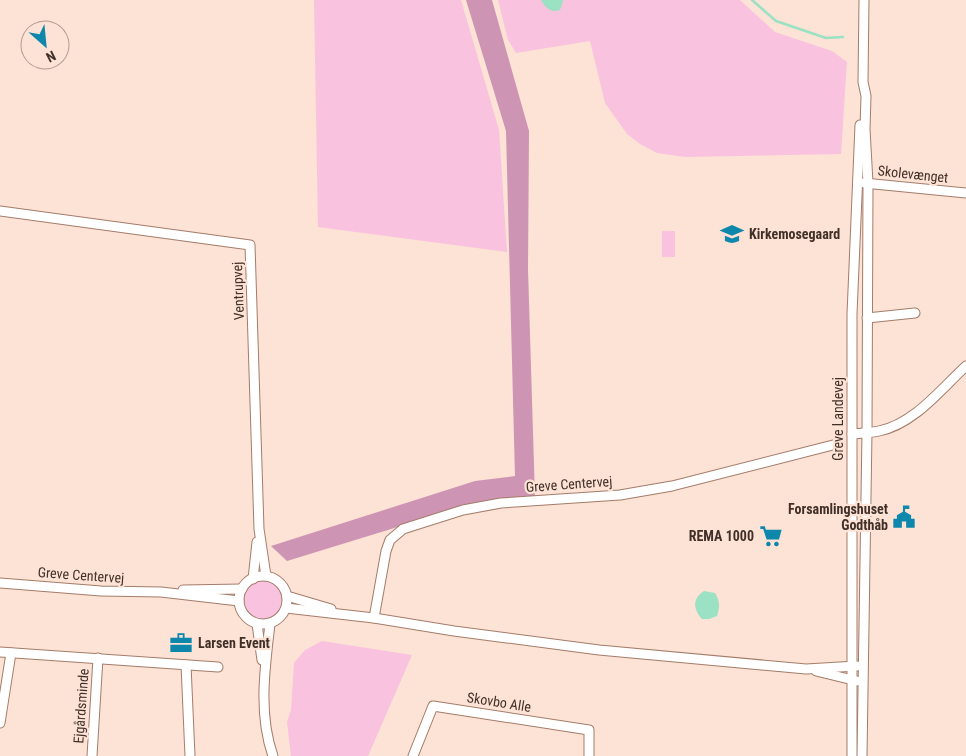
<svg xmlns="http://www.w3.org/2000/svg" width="966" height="756" font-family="'Roboto Condensed',sans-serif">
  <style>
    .green { fill: #f9c2df }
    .forest { fill: #ce94b3 }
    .water { fill: #9be1c3 }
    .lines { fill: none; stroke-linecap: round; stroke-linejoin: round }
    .stream { stroke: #9be1c3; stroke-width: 2.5 }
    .minor-casing { stroke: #a47c69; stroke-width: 11 }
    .minor { stroke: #fff; stroke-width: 9 }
    .labels { text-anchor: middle; stroke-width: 4.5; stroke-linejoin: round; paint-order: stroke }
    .street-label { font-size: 14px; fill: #413028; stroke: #fde2d6 }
    .poi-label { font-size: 14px; font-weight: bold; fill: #413028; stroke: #fde2d6; text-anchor: start }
  </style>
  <rect width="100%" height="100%" fill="#fde2d6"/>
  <g class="green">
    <polygon points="314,0 461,0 499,130 507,252 318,227"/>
    <polygon points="498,0 740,0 775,32 832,51 847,62 841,154 685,157 657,153 640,144 627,134 605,103 590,41 516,53 508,40"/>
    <rect x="662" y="231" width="13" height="26"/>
    <circle cx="263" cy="601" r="22"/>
    <polygon points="322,641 412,655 368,756 291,756 287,722 291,710 294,663 305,650"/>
  </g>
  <polygon class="forest" points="466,0 492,0 529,131 528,269 535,498 469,505 287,561 271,546 475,481 515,476 506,131"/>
  <g class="water">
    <path d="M541 0H563V1L560 10C550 13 546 8 541 0Z"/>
    <path d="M704 591 715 593C720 601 720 607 717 616L709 619H702C693 609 692 599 704 591Z"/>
  </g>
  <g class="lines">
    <polyline class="stream" points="752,0 776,21 826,38 843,37"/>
    <defs>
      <g id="minor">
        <polyline points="864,183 966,193"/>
        <polyline points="0,211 250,245 259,529 266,576"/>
        <polyline points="867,318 915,313"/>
        <path d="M852 434C861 433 870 433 879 431 914 424 941 389 966 366"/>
        <circle cx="263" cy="600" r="24"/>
        <polyline points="253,579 257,542"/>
        <polyline points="0,583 101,591 161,592 239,601"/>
        <polyline points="183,590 242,589"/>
        <polyline points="287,596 331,609"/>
        <polyline points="286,608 374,618 454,631 599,650 806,669 857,666"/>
        <polyline points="374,618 386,551 390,540 403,529 463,510 501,503 620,495 672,486 833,445"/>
        <polyline points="257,624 262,660"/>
        <path d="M270 624C265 667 258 714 273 756"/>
        <polyline points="0,652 218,667"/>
        <polyline points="186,665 190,756"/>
        <polyline points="816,671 857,681"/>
        <polyline points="0,723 11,653"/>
        <polyline points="92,756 98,658"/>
        <polyline points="413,756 433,706 589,730 589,756"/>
        <polyline points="852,756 852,314 860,125"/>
        <polyline points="862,756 867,432 868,183 865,129 866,96 863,82 864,0"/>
      </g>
    </defs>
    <use href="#minor" class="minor-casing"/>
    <use href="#minor" class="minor"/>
  </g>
  <defs>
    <symbol id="school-bare" viewBox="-9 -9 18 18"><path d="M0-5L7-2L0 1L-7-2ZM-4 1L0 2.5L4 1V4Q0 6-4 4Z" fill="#0d87ab" stroke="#fde2d6" stroke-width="2.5" paint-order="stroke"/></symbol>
    <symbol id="civic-bare" viewBox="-9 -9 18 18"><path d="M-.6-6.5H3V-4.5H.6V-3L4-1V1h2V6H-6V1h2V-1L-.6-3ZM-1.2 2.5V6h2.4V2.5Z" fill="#0d87ab" stroke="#fde2d6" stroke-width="2.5" paint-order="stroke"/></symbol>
    <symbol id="supermarket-bare" viewBox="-9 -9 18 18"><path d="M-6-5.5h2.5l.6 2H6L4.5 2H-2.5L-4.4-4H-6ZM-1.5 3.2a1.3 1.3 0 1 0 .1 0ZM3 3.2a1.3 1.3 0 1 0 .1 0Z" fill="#0d87ab" stroke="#fde2d6" stroke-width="2.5" paint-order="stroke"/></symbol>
    <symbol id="office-bare" viewBox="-9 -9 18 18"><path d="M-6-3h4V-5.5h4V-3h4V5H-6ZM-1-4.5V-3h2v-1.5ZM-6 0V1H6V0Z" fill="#0d87ab" stroke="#fde2d6" stroke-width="2.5" paint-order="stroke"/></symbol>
  </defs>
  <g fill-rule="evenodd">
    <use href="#school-bare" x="716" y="218" width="32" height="32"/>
    <use href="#civic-bare" x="888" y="501" width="32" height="32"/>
    <use href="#supermarket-bare" x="755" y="520" width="32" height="32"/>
    <use href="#office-bare" x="165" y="627" width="32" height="32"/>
  </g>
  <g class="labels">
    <g class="street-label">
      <text transform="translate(913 174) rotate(6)" y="5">Skolevænget</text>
      <text transform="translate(238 291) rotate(-92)" y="5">Ventrupvej</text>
      <text transform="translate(838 419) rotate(-90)" y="5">Greve Landevej</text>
      <text transform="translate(569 484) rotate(-4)" y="5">Greve Centervej</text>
      <text transform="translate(81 575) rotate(4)" y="5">Greve Centervej</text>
      <text transform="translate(499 702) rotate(9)" y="5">Skovbo Alle</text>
      <text transform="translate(81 706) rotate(-86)" y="5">Ejgårdsminde</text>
    </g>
    <g class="poi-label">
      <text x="749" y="239">Kirkemosegaard</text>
      <text x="888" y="514" text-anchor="end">Forsamlingshuset<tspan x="888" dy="16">Godthåb</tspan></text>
      <text x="754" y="541" text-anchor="end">REMA 1000</text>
      <text x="198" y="648">Larsen Event</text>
    </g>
  </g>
  <g transform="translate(45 45) rotate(153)"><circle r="24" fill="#fde2d6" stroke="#b29b90"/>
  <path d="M0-4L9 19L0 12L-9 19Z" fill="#0d87ab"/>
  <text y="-8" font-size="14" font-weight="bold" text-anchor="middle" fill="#413028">N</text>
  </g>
</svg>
